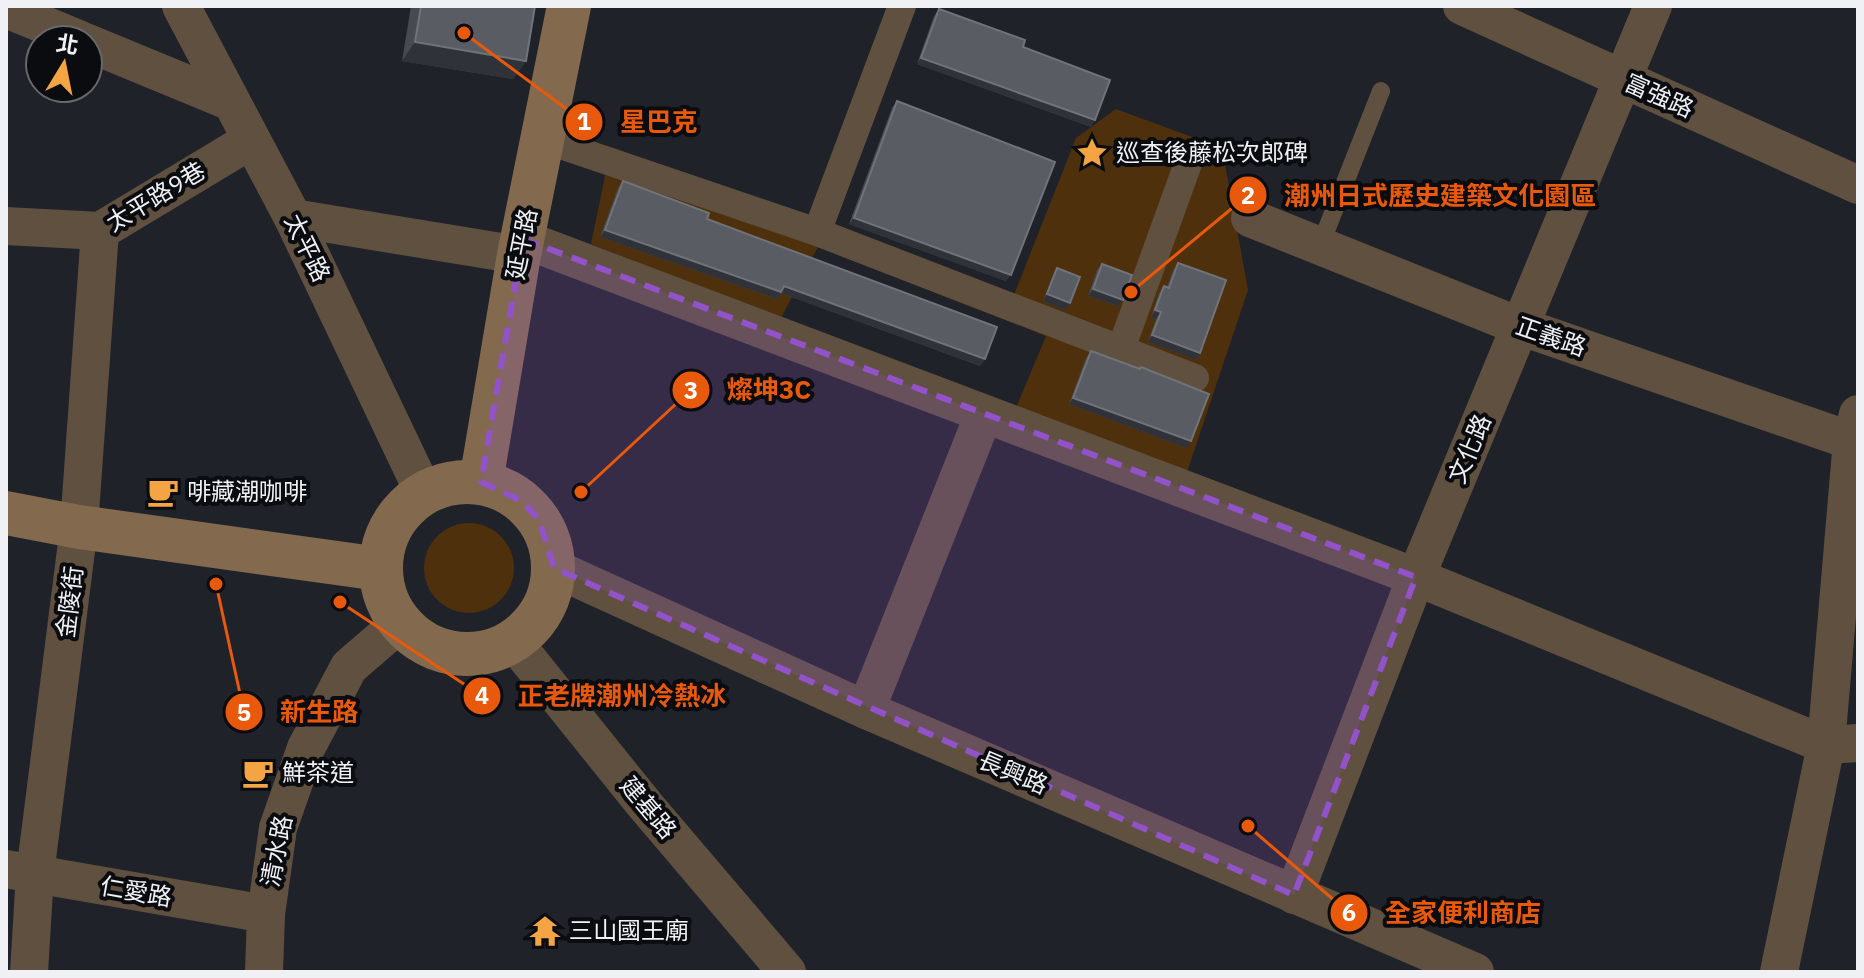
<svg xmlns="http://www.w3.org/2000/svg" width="1864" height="978" font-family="'IBM Plex Sans','Noto Sans TC',sans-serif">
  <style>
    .green { fill: #4e310c }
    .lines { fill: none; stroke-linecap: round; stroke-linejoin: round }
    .service { stroke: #605040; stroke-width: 18 }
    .pedestrian { stroke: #605040; stroke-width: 28 }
    .minor { stroke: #605040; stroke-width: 38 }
    .secondary { stroke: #836a4f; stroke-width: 44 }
    .wall { fill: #474a50 }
    .shaded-wall { fill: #303239 }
    .building { fill: #595c62; stroke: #707379; stroke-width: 2 }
    .marked { fill: #9253ca; fill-opacity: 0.2; stroke: #9253ca; stroke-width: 6; stroke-dasharray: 16 10; stroke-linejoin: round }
    .labels { text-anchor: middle; stroke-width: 8; stroke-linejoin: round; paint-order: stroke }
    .street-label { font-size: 24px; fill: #eff1f5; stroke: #0b0c0f }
    .poi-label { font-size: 24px; fill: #eff1f5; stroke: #0b0c0f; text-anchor: start }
    .leader { fill: none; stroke: #e8590c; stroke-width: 3 }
    .callout-dot { fill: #e8590c; stroke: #0b0c0f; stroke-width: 3 }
    .mark-label { font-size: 24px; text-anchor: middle; font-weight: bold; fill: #fff }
    .callout-label { font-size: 26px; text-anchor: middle; font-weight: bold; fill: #e8590c; stroke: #0b0c0f; stroke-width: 8; stroke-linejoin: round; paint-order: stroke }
  </style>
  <rect width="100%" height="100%" fill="#202229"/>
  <g class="green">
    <polygon points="1116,109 1222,148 1248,290 1186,475 1016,408 1046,336 818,247 781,318 591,244 611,147 1014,295 1076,138"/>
    <circle cx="469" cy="568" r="45"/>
  </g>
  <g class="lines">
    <polyline class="service" points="1320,246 1381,91"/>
    <g class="pedestrian">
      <polyline points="543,139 817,232 902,6"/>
      <polyline points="817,232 1195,378"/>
      <polyline points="1121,349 1190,158"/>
    </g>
    <g class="minor">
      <polyline points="181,6 293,218 424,493"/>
      <polyline points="1462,6 1858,185"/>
      <polyline points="6,9 81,40"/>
      <polyline points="88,43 231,102"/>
      <polyline points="293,218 519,255"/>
      <polyline points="1250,218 1522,327 1858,443"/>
      <polyline points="6,226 100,231 251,140"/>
      <polyline points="523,239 1416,577 1826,745 1858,743"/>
      <polyline points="554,568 866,710 1475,972"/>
      <polyline points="513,641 645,805 787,972"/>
      <polyline points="866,710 984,414"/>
      <polyline points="6,869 266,914"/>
      <polyline points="1294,895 1416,577 1653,6"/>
      <polyline points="29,972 35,874 79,527 100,231"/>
      <polyline points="264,972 266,914 278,828 306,748 349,667 400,623"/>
      <polyline points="1779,972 1826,745 1852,440 1858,414"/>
    </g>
    <g class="secondary">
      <polyline points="481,482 519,255 569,6"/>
      <circle cx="467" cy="568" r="86"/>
      <polyline points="6,513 79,527 380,569"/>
    </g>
  </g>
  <g class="wall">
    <polygon points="411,6 535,6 526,61 513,79 402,61"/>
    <polygon points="939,9 1023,47 1091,127 917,64 934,16"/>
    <polygon points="897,101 1006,281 849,224 892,108"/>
    <polygon points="623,181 707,219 985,359 980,366 781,293 777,299 600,237 618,188"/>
    <polygon points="1178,263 1200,353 1196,360 1148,342 1156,319 1151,317 1159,293 1164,286 1167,287 1173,270"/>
    <polygon points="1102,264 1123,300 1118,306 1088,296 1097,270"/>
    <polygon points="1057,268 1070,303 1065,310 1043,301 1053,275"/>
    <polygon points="1091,351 1186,448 1069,404 1086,358"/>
  </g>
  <g class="shaded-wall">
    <polygon points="415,42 526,61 513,79 402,61"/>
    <polygon points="921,58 1095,120 1091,127 917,64"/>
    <polygon points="854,218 1011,275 1006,281 849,224"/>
    <polygon points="605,230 784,286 985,359 980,366 781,293 777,299 600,237"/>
    <polygon points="1093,289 1123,300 1118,306 1088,296"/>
    <polygon points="1047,294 1070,303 1065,310 1043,301"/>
    <polygon points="1155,310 1161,312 1156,319 1151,317"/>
    <polygon points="1152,335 1200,353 1196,360 1148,342"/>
    <polygon points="1073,398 1191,441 1186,448 1069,404"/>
  </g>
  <g class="building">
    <polygon points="421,6 535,6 526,61 415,42"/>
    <polygon points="939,9 1025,40 1023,47 1110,80 1095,120 921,58"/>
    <polygon points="897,101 1055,162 1011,275 854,218"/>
    <polygon points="623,181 709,213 707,219 997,327 985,359 784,286 781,292 605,230"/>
    <polygon points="1178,263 1226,280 1200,353 1152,335 1161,312 1155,310 1164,286 1169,288"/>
    <polygon points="1102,264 1132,275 1123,300 1093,289"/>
    <polygon points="1057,268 1080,277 1070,303 1047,294"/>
    <polygon points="1091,351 1140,369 1141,367 1209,394 1191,441 1073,398"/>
  </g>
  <path class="marked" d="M523 239 1416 577 1294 895 554 568 539 520 522 501 481 482Z"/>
  <defs>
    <symbol id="sight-bare" viewBox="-9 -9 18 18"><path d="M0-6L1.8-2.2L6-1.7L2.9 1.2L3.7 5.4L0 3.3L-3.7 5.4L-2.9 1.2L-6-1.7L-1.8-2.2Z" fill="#f4a443" stroke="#0b0c0f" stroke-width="2.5" paint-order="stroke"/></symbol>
    <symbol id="cafe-bare" viewBox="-9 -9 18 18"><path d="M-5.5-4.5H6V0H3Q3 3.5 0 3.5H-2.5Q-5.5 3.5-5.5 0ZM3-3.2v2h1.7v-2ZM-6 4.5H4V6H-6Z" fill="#f4a443" stroke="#0b0c0f" stroke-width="2.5" paint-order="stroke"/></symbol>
    <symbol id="temple-bare" viewBox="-9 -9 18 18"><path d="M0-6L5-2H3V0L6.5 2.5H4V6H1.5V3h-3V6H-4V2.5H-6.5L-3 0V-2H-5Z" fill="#f4a443" stroke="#0b0c0f" stroke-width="2.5" paint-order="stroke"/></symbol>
  </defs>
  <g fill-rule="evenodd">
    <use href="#sight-bare" x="1070" y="131" width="44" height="44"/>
    <use href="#cafe-bare" x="141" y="470" width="44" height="44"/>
    <use href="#cafe-bare" x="236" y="751" width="44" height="44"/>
    <use href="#temple-bare" x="523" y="909" width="44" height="44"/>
  </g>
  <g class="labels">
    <g class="street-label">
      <text transform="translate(1659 96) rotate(24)" y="8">富強路</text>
      <text transform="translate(156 197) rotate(-31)" y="8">太平路9巷</text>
      <text transform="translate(522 244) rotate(-79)" y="8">延平路</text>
      <text transform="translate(307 248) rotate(64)" y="8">太平路</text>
      <text transform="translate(1551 337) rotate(19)" y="8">正義路</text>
      <text transform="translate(1470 449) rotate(-67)" y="8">文化路</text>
      <text transform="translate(70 602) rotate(-83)" y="8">金陵街</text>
      <text transform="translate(1013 773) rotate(23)" y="8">長興路</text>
      <text transform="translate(648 808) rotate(50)" y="8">建基路</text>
      <text transform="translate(277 851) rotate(-79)" y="8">清水路</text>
      <text transform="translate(136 892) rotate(10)" y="8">仁愛路</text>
    </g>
    <g class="poi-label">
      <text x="1116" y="161">巡查後藤松次郎碑</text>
      <text x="187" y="500">啡藏潮咖啡</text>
      <text x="282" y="781">鮮茶道</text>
      <text x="569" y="939">三山國王廟</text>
    </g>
  </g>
  <path class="leader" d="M464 33L584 122M1131 292L1248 195M581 492L691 390M340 602L482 696M216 584L244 712M1248 826L1349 913"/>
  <g class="callout-dot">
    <circle cx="464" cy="33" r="8"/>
    <circle cx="1131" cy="292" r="8"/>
    <circle cx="581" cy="492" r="8"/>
    <circle cx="340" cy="602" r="8"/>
    <circle cx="216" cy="584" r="8"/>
    <circle cx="1248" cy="826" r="8"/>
    <circle cx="584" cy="122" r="20"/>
    <circle cx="1248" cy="195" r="20"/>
    <circle cx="691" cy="390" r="20"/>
    <circle cx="482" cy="696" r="20"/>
    <circle cx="244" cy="712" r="20"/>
    <circle cx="1349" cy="913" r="20"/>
  </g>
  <g class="mark-label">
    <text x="584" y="130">1</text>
    <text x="1248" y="204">2</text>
    <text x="691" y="399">3</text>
    <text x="482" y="704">4</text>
    <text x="244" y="721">5</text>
    <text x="1349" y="921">6</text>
  </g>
  <g class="callout-label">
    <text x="659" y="131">星巴克</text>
    <text x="1440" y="205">潮州日式歷史建築文化園區</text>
    <text x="769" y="399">燦坤3C</text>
    <text x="622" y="705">正老牌潮州冷熱冰</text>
    <text x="319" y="721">新生路</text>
    <text x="1463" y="922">全家便利商店</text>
  </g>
  <rect width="1864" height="978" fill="none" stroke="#eff1f5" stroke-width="16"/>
  <g transform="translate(64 64) rotate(10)"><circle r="38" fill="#0b0c0f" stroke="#66686b" stroke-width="2"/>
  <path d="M0-6L14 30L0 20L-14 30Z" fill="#f4a443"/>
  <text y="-12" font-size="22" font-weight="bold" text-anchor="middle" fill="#eff1f5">北</text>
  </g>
</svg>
